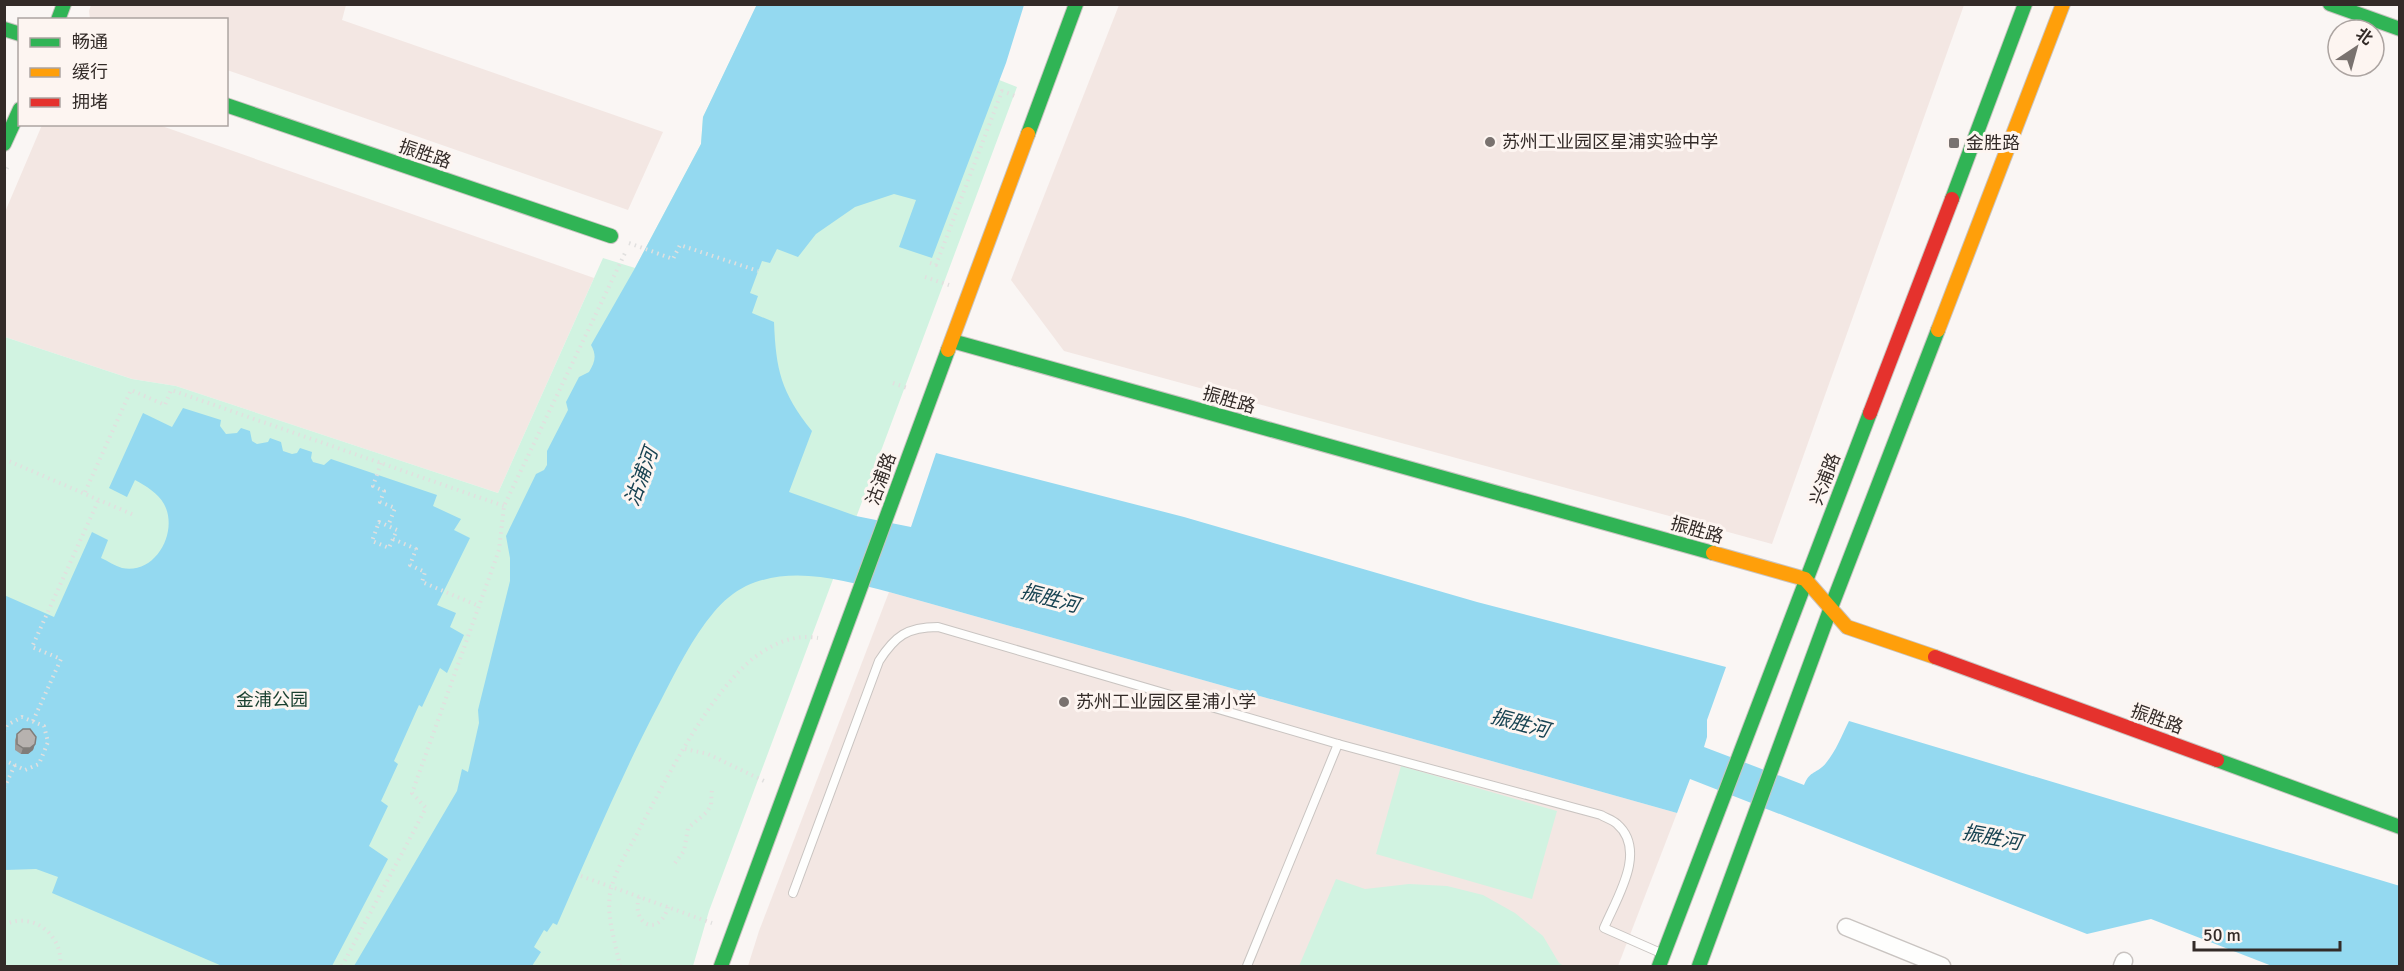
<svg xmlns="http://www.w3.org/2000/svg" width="2404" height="971" font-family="Signika,'Noto Sans SC',sans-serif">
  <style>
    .built { fill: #f3e7e3 }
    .green { fill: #d1f3e1 }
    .water { fill: #94d9f0 }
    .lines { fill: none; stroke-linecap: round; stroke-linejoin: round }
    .lane-casing { stroke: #c9c4c1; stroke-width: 10 }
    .street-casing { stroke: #c9c4c1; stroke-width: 19 }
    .fast-casing { stroke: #c9c4c1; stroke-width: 16 }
    .slow-casing { stroke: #c9c4c1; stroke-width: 16 }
    .jam-casing { stroke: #c9c4c1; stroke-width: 16 }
    .path { stroke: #e1e0df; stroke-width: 4; stroke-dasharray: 1.5 4.5; stroke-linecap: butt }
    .lane { stroke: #fefefd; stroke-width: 8 }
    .street { stroke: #fefefd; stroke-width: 16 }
    .fast { stroke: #30b455; stroke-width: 14 }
    .slow { stroke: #ff9f0a; stroke-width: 14 }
    .jam { stroke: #e5322d; stroke-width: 14 }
    .wall { fill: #9d9996 }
    .shaded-wall { fill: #807d7a }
    .building { fill: #b7b2af; stroke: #807d7a; stroke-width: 1.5 }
    .poi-dot { fill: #79726f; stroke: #fdf5f1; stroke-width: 2 }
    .labels { text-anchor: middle; stroke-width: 6; stroke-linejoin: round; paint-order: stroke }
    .poi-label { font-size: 18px; fill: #332b28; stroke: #fdf5f1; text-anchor: start }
    .street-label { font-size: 18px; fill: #332b28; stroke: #fdf5f1 }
    .park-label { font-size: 18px; fill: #183f2f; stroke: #fdf5f1 }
    .water-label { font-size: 20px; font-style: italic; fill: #184352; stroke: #fdf5f1 }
  </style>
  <rect width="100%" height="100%" fill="#faf6f4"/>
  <g class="built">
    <polygon points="91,5 346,5 342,20 663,132 628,210 227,70 226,20 90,19 89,11"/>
    <polygon points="1119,5 1964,5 1772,544 1064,351 1011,280"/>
    <polygon points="42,125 159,125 594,278 498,493 176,386 132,379 5,337 5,212"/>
    <polygon points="889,592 1677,813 1618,966 748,966 759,931"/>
  </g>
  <g class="green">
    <polygon points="757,5 809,5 1017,87 709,911 693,966 5,966 5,337 132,379 176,386 498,493 603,258 635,268 701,144 703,117"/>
    <polygon points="1401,766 1557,811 1532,899 1376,854"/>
    <polygon points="1336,879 1365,889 1409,884 1447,886 1483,895 1515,913 1543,936 1559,963 1564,966 1299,966"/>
  </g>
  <g class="water">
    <path d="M757 4 1024 5 1006 63 932 258 899 247 916 200 894 194 855 207 816 234 798 257 777 249 770 263 762 261 750 293 758 296 752 313 774 322C776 371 781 392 812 431L789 492 856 516 911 527 936 453 1184 517 1477 602 1726 667 1707 720V737L1704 747 1804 785C1810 770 1817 774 1826 763 1836 751 1842 735 1849 721L2400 886 2399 966H2272L2151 919 2087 934 1690 779 1677 813 889 592C842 580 792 565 746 586 734 592 723 601 714 612 692 638 676 671 660 702 622 774 590 850 557 925L553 923 547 932 544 930 534 947 541 952 532 966H354L457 791 462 769 468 772 479 723 478 710 510 581V558L506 536 536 474 544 470 547 465V451L568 410 566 402 579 377 589 372C595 362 597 356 591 345L635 268 701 144 703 117Z"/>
    <path d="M183 408 221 420 220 426 226 434 237 433 241 428 250 431 252 441 257 444 268 442 270 438 281 442 283 451 292 454 297 453 300 448 312 452 311 458 313 462 324 465 331 459 437 495 433 506 461 519 454 530 470 538 437 605 456 613 450 627 464 635 447 673 440 668 422 707 419 705 394 761 398 764 381 801 388 806 369 846 388 859 332 966H222L52 893 58 877 36 869 5 870 4 595 54 617 92 532 108 540 101 558C108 561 115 566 122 568 156 575 179 531 164 504 158 493 146 486 135 480L127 497 109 488 143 413 172 427Z"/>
  </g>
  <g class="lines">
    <defs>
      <g id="lane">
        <path d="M793 893 879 661C895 636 907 627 938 627L1338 744 1601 815C1606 818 1613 820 1617 824 1648 851 1616 899 1604 928L1663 954"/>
        <polyline points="1247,966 1338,744"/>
      </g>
      <g id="street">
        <polyline points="1846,927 1942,966"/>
        <polyline points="2122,966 2124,961"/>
      </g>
      <g id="fast">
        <polyline points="2330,4 2400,29"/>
        <polyline points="58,20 64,4"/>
        <polyline points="4,29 20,34"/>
        <polyline points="226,105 611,236"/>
        <polyline points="1028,134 1076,4"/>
        <polyline points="4,144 20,109"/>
        <polyline points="1952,199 2025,4"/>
        <polyline points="952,341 1713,553"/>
        <polyline points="2217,760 2400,827"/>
        <polyline points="721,966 948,350"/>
        <polyline points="1659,966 1870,413"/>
        <polyline points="1699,966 1830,610 1938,330"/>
      </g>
      <g id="slow">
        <polyline points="1938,330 2063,4"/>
        <polyline points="948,350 1028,134"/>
        <polyline points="1713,553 1805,579 1847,627 1935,657"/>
      </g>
      <g id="jam">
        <polyline points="1870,413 1952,199"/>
        <polyline points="1935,657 2217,760"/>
      </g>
    </defs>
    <use href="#lane" class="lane-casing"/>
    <use href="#street" class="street-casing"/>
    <use href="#fast" class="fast-casing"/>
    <use href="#slow" class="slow-casing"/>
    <use href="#jam" class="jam-casing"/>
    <g class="path">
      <polyline points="4,174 9,164"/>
      <polyline points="629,243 673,259 680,245 758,271"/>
      <polyline points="930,263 936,265 1002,91 1018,97"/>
      <polyline points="925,277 949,285"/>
      <polyline points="893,383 910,389"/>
      <polyline points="4,459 134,515"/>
      <polyline points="381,463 373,486 384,491 380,502 395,508 388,526"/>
      <polyline points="85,492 131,390 165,405 171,390 504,506"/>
      <polygon points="379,522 397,530 389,548 372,541"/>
      <polyline points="393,539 416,549 410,565 425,572 422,582 479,606"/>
      <polyline points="33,721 61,659 32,647 99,499"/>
      <polyline points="4,732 7,725 22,717 44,726 48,742 39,764 25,770 4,760"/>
      <polyline points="685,749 708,754 764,781"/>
      <polyline points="4,788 15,765"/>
      <polyline points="675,863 684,851 688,828 707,812 711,805 712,787"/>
      <polyline points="581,876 712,923"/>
      <path d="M639 897C631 925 659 938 668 907"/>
      <path d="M4 925C34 910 64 937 60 966"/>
      <polyline points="342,966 426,808 412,793 499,550 504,506 626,251"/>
      <path d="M620 966C615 941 604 910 612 885 618 865 631 846 640 828 668 776 709 693 755 657 774 643 794 634 818 638"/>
    </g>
    <use href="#lane" class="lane"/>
    <use href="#street" class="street"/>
    <use href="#fast" class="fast"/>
    <use href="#slow" class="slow"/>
    <use href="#jam" class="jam"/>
  </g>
  <polygon class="wall" points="17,734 35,744 33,750 28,754 21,754 15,750 15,740"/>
  <polygon class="shaded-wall" points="35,744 33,750 28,754 21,754 23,748"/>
  <polygon class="building" points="23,729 30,729 36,737 35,744 30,748 23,748 17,744 17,734"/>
  <g class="poi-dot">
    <circle cx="1490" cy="142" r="6"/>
    <rect x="1948" y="137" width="12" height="12" rx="3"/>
    <circle cx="1064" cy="702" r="6"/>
  </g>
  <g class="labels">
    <g class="poi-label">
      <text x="1502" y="148">苏州工业园区星浦实验中学</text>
      <text x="1966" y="149">金胜路</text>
      <text x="1076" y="708">苏州工业园区星浦小学</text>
    </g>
    <g class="street-label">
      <text transform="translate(425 154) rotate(19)" y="6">振胜路</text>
      <text transform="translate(1229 400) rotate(16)" y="6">振胜路</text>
      <text transform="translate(881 479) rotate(-70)" y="6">沽浦路</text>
      <text transform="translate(1825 479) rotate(-69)" y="6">兴浦路</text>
      <text transform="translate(1697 530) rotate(16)" y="6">振胜路</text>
      <text transform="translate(2157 719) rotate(20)" y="6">振胜路</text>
    </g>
    <g class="park-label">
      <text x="272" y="706">金浦公园</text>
    </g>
    <g class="water-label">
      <text transform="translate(641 477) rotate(-70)" y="7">沽浦河</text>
      <text transform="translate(1050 598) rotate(15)" y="7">振胜河</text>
      <text transform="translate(1520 723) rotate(15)" y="7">振胜河</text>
      <text transform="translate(1992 837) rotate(11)" y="7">振胜河</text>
    </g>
  </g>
  <rect width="2404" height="971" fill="none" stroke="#332b28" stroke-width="12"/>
  <rect x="18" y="18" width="210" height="108" fill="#fdf5f1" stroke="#aca4a1" stroke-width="1.5"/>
  <rect x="30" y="38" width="30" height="9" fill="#30b455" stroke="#aca4a1" stroke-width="1.5"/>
  <text x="72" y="48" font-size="18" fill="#332b28">畅通</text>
  <rect x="30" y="68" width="30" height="9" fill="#ff9f0a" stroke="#aca4a1" stroke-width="1.5"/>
  <text x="72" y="78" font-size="18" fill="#332b28">缓行</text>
  <rect x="30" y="98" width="30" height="9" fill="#e5322d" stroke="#aca4a1" stroke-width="1.5"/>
  <text x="72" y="108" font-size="18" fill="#332b28">拥堵</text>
  <g transform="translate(2356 48) rotate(36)"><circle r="28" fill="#fdf5f1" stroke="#aca4a1" stroke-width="1.5"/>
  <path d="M0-4.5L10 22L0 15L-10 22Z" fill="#79726f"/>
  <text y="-9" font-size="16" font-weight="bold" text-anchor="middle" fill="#332b28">北</text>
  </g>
  <path d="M2194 941v9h146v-9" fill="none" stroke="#332b28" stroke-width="3"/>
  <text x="2203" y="941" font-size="18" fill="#332b28" stroke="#fdf5f1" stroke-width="4.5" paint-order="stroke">50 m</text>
</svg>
